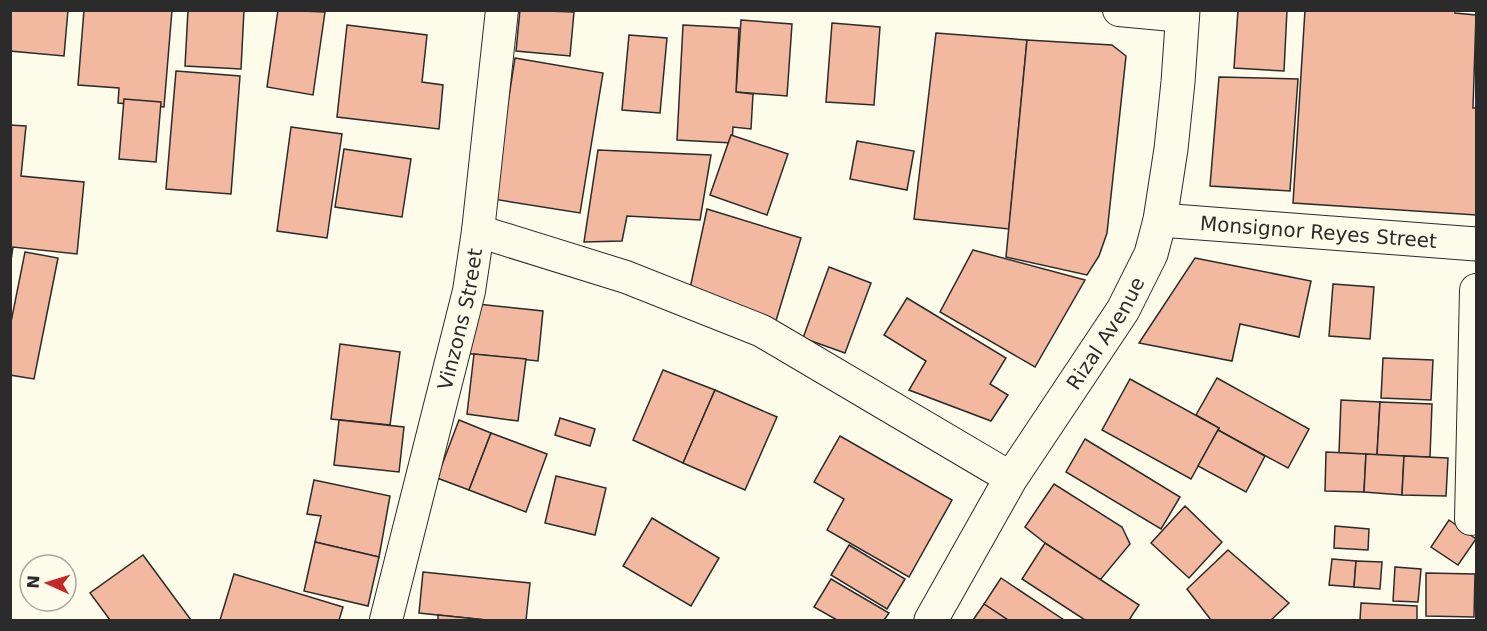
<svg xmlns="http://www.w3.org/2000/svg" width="1487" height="631" font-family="'DejaVu Sans',sans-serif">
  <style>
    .building { fill: #f2b8a0; stroke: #2b2b2b; stroke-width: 1.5 }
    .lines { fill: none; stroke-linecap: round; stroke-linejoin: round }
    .minor-casing { stroke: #2b2b2b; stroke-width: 34 }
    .primary-casing { stroke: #2b2b2b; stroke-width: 35 }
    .minor { stroke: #fdfbea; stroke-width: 32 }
    .primary { stroke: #fdfbea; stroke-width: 33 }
    .labels { text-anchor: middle; stroke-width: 4.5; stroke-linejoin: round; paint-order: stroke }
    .street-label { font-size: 20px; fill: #2b2b2b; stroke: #fdfbea }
  </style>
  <rect width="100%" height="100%" fill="#fdfbea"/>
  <g class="building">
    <polygon points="10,10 68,10 64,56 10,51"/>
    <polygon points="84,10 172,10 164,107 118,103 119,88 78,85"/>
    <polygon points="188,10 244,10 241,69 185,66"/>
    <polygon points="278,10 325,12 313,95 267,87"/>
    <polygon points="520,10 574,12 570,56 516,51"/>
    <polygon points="1238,10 1287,10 1284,71 1234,68"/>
    <polygon points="1305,10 1455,10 1455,13 1476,15 1473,108 1476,108 1476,215 1293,203"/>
    <polygon points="741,20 792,24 787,96 736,92"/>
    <polygon points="832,23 880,27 874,105 826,102"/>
    <polygon points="347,25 427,35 422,82 443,85 439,129 337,117"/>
    <polygon points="683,25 739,28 736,92 753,94 751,129 733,127 732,143 677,140"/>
    <polygon points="936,33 1027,40 1009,229 914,219"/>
    <polygon points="629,35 667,38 660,113 622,110"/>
    <polygon points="1027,40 1112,45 1126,56 1107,233 1099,256 1087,275 1006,257"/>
    <polygon points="515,58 603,73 580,213 493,199"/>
    <polygon points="176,71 240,76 231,194 166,189"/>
    <polygon points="1219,77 1298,79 1290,191 1210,186"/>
    <polygon points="124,99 161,102 156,162 119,159"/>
    <polygon points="10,125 26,126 21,176 84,182 77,254 13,247 10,267"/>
    <polygon points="291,127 342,134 327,238 277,231"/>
    <polygon points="731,135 788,154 767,215 710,195"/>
    <polygon points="857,141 914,151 907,190 850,179"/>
    <polygon points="344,149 411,159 402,217 335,207"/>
    <polygon points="598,150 711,155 700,220 627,216 622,241 584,242"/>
    <polygon points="707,209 801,238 775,324 689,293"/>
    <polygon points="973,250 1085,280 1035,367 940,312"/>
    <polygon points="25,252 58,258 34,379 10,375 10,327"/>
    <polygon points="1195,258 1311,281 1299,337 1240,324 1232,361 1139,343"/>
    <polygon points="829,267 871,283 845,353 803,338"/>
    <polygon points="1333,284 1374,287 1370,339 1329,336"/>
    <polygon points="907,298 1006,358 990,384 1008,395 991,421 909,390 926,361 884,335"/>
    <polygon points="468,303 543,311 538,361 463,353"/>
    <polygon points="340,344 400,352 390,425 331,419"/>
    <polygon points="474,354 526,359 518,421 467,414"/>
    <polygon points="1383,358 1433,360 1431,400 1381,398"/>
    <polygon points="663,370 715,390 683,463 633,440"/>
    <polygon points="1217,378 1309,429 1288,468 1218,430 1219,428 1196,415"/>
    <polygon points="1130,379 1219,428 1191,479 1102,430"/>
    <polygon points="715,390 777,417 745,490 683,463"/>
    <polygon points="1341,400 1380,402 1377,455 1339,453"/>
    <polygon points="1380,402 1432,404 1430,457 1377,455"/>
    <polygon points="560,418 595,429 590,446 555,435"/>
    <polygon points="339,420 404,427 399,472 334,465"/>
    <polygon points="459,420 491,433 469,490 437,478"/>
    <polygon points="1218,430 1265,456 1246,492 1198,466"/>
    <polygon points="491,433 547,454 526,512 469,490"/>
    <polygon points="840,436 952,500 909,577 827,530 844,499 814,482"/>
    <polygon points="1085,439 1180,497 1161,529 1066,472"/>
    <polygon points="1326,452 1366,454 1364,492 1325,491"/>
    <polygon points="1366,454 1404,456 1402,495 1364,492"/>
    <polygon points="1404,456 1448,458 1446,496 1402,495"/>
    <polygon points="556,476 606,488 595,535 545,523"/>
    <polygon points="314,480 390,496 379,557 315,542 321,516 307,514"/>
    <polygon points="1054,484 1122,527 1130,544 1100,580 1045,543 1025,527"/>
    <polygon points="1185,506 1222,542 1189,578 1151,543"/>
    <polygon points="652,518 719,558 691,606 623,566"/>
    <polygon points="1449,520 1476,539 1458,565 1431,547"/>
    <polygon points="1335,526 1369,529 1368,550 1334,548"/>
    <polygon points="315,542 379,557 368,606 304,591"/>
    <polygon points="1045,543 1139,605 1129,620 1085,620 1022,579"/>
    <polygon points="849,545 905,579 887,609 831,575"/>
    <polygon points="1228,550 1289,603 1271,620 1211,620 1187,589"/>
    <polygon points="143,555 191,620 110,620 90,593"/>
    <polygon points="1332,559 1356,561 1354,587 1329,585"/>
    <polygon points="1356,561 1382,562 1380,589 1354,587"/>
    <polygon points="1395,567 1421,569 1418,602 1393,601"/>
    <polygon points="423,572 530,583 526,620 486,620 419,613"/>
    <polygon points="1426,573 1475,574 1474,617 1426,616"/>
    <polygon points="234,574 343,607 339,620 220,620"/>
    <polygon points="1001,578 1064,620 1008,620 984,604"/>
    <polygon points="831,579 889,613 884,620 837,620 814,607"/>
    <polygon points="1361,603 1417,606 1417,620 1360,620"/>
    <polygon points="984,604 1008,620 973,620"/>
    <polygon points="438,615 486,620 438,620"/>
  </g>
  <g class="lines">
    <defs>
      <g id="minor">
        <polyline points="1119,10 1183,16"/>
        <polyline points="478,231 626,277 762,331 1011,478"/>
        <polyline points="1471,519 1476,290"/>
        <path id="s1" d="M386 620 469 291 478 231 502 10"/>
      </g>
      <g id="primary">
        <path id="s2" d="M1160 220 1476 244"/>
        <path id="s3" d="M931 620 1011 478 1123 310 1151 254 1160 220 1171 149 1178 82 1183 10"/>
      </g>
    </defs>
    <use href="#minor" class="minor-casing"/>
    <use href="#primary" class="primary-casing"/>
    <use href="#minor" class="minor"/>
    <use href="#primary" class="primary"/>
  </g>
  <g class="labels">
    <g class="street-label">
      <text dy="7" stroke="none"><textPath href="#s2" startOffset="159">Monsignor Reyes Street</textPath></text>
      <text dy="7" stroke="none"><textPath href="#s1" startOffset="310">Vinzons Street</textPath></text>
      <text dy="7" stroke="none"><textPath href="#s3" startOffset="336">Rizal Avenue</textPath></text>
    </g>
  </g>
  <rect width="1487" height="631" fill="none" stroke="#2b2b2b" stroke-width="24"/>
  <g transform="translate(48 583) rotate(274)"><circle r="28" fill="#fdfbea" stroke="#a9a89e" stroke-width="1.5"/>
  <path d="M0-4.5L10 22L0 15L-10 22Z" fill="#c62828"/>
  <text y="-9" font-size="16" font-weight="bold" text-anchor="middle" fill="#2b2b2b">N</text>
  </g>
</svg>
